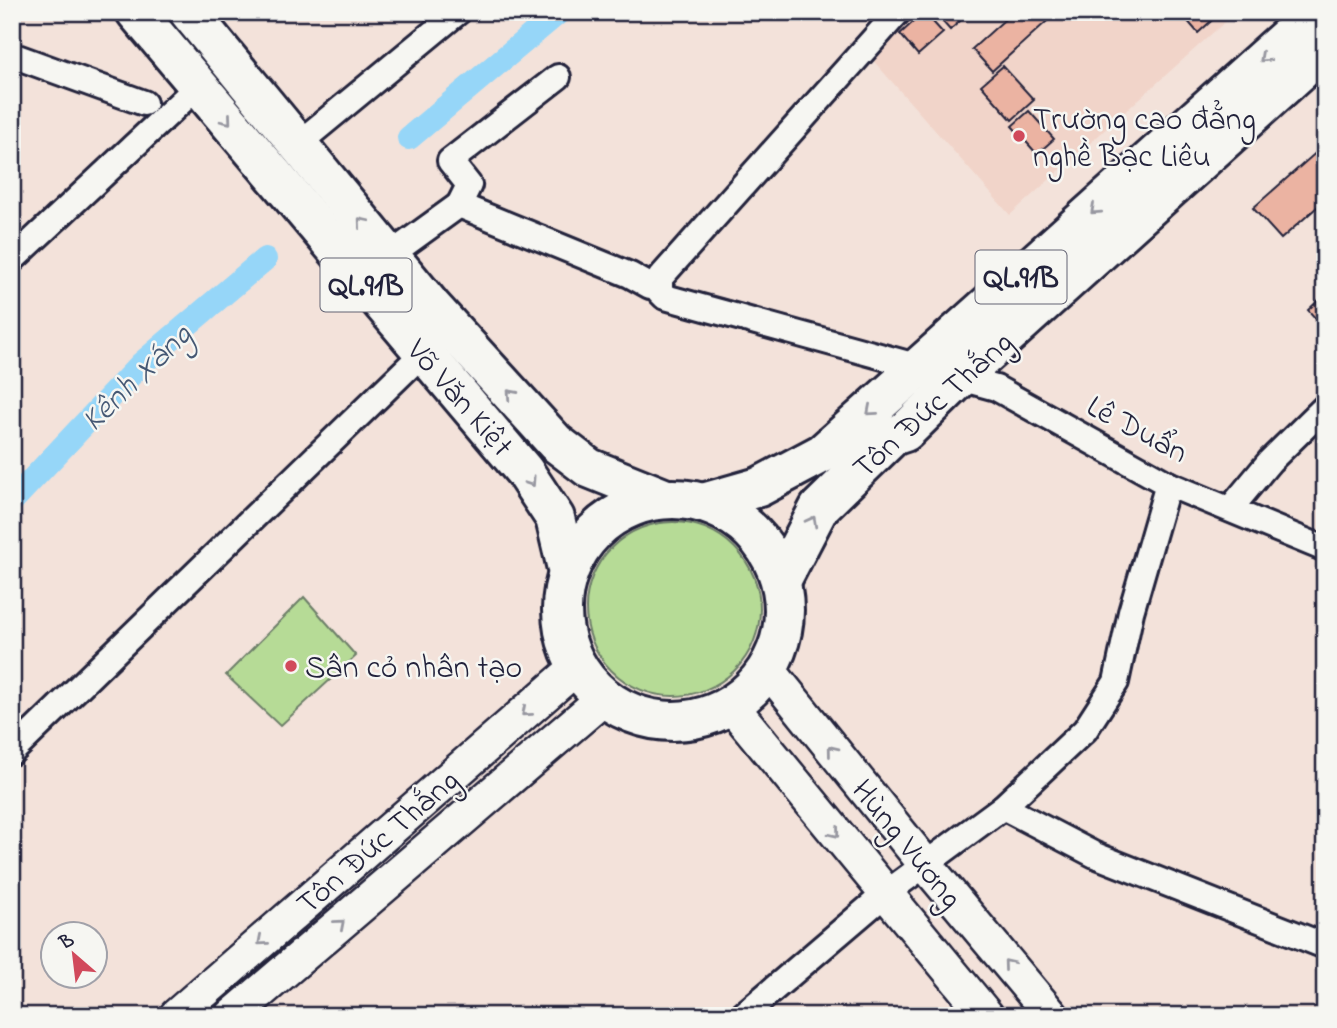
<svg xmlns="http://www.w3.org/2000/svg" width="1337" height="1028" font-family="'Indie Flower',sans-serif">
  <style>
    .built { fill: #f1d4c9 }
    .green { fill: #b6db96; stroke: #6c7e68; stroke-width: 2 }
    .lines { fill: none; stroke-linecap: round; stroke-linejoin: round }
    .canal { stroke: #96d6f8; stroke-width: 24 }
    .building { fill: #ebb3a2; stroke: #22223b; stroke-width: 2 }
    .street-casing { stroke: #22223b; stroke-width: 30 }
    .secondary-casing { stroke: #22223b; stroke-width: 38 }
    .highway-casing { stroke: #22223b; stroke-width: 44 }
    .street { stroke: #f6f6f2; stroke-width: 24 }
    .secondary { stroke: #f6f6f2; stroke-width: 33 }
    .highway { stroke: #f6f6f2; stroke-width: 38 }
    .oneway { stroke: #9797a0 }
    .poi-dot { fill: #d1495b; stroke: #f6f6f2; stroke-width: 2.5 }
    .labels { text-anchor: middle; stroke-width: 5; stroke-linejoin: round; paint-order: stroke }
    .shield { fill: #f6f6f2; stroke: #626272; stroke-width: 2 }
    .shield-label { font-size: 30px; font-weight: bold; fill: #22223b }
    .poi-label { font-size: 32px; fill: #22223b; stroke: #f6f6f2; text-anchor: start }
    .street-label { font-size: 32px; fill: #22223b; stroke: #f6f6f2 }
    .water-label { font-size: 33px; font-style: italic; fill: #455874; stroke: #f6f6f2 }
  </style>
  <rect width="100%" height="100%" fill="#f3e2da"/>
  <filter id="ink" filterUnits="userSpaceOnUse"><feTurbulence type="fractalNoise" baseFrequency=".0143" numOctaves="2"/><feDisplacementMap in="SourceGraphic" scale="14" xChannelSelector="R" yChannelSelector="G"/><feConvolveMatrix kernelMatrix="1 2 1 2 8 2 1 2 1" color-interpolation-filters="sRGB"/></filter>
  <g filter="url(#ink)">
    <polygon class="built" points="919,12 1236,12 1010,215 870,57"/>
    <g class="green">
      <circle cx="673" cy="609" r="87"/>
      <polygon points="304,597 356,656 280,726 226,675"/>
    </g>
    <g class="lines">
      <g class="canal">
        <polyline points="409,138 559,12"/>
        <polyline points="12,501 141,364 265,259"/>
      </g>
    </g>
    <g class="building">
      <polygon points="924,12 943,33 918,55 900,34"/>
      <polygon points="934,12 970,12 950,30"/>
      <polygon points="1013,12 1057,12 992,71 972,49"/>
      <polygon points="1180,12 1221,12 1198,33"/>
      <polygon points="1003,66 1034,100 1012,120 981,85"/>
      <polygon points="1029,111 1054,139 1037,154 1012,126"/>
      <polygon points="1320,149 1325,154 1325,200 1281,239 1253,208"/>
      <polygon points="1325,294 1325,329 1308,310"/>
    </g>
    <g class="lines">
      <defs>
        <g id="street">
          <polyline points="898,12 660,278 660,292 665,297 996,388 1168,484 1325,549"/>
          <polyline points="12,55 144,103"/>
          <polyline points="298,144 458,12"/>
          <polyline points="459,205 469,185 450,161 558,77"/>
          <polyline points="390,255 459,205 630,275 650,286 658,285"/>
          <polyline points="12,260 198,86"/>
          <polyline points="1230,509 1270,461 1325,407"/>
          <polyline points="12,752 423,353"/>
          <polyline points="1003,807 1095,855 1325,946"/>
          <polyline points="742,1016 885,894 1003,807 1085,730 1116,682 1131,612 1168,484"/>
        </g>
        <g id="secondary">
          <polyline points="767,668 925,864 1052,1016"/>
          <polyline points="730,704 987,1016"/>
          <polyline points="176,1016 577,667"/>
          <polyline points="232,1016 604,698"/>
        </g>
        <g id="highway">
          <polyline points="136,12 524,471 555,518 568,573"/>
          <polyline points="189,12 431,306 556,443 589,468 666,499"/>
          <circle cx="673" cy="610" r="111"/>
          <polyline points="703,503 759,487 823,453 1315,12"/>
          <polyline points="781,581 819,508 893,436 905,432 959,379 1325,49"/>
        </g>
      </defs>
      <use href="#street" class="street-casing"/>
      <use href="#secondary" class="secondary-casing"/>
      <use href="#highway" class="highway-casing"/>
      <use href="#street" class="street"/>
      <use href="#secondary" class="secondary"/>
      <use href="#highway" class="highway"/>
    </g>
    <defs><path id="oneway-chevron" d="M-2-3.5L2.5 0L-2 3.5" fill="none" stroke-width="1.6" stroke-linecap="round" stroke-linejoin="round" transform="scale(1.75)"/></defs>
    <g class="oneway">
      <use href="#oneway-chevron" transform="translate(1264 58) rotate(138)"/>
      <use href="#oneway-chevron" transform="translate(227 120) rotate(50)"/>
      <use href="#oneway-chevron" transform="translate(1095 210) rotate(138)"/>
      <use href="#oneway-chevron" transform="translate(362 222) rotate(-130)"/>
      <use href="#oneway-chevron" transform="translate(511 394) rotate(-132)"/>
      <use href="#oneway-chevron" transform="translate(871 411) rotate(139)"/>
      <use href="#oneway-chevron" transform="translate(531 482) rotate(56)"/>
      <use href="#oneway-chevron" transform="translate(812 521) rotate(-62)"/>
      <use href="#oneway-chevron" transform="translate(526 712) rotate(139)"/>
      <use href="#oneway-chevron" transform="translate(832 750) rotate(-129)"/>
      <use href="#oneway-chevron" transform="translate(835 833) rotate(51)"/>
      <use href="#oneway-chevron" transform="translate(340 924) rotate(-41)"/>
      <use href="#oneway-chevron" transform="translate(262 941) rotate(139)"/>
      <use href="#oneway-chevron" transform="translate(1008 964) rotate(-130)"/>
    </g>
  </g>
  <g class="poi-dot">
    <circle cx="1019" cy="136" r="7"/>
    <circle cx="291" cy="666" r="7"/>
  </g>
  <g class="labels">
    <g class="shield">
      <rect x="975.5" y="250.5" width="91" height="53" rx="5"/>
      <rect x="320.5" y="258.5" width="91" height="53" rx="5"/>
    </g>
    <g class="shield-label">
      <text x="1021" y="287">QL.91B</text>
      <text x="366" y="295">QL.91B</text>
    </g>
    <g class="poi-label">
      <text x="1033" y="129">Trường cao đẳng<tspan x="1033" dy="37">nghề Bạc Liêu</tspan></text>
      <text x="305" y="677">Sân cỏ nhân tạo</text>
    </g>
    <g class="street-label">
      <text transform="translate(461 397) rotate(49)" y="11">Võ Văn Kiệt</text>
      <text transform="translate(932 404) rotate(-42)" y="11">Tôn Đức Thắng</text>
      <text transform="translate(1138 428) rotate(28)" y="11">Lê Duẩn</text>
      <text transform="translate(377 841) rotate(-41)" y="11">Tôn Đức Thắng</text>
      <text transform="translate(908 843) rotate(51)" y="11">Hùng Vương</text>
    </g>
    <g class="water-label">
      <text transform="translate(135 376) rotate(-44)" y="12">Kênh Xáng</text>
    </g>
  </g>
  <rect width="1337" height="1028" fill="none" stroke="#f6f6f2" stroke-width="42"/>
  <rect x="21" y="21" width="1295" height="986" fill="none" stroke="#22223b" stroke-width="2.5" filter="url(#ink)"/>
  <g transform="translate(74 955) rotate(332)"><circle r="33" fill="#f6f6f2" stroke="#a1a1a9" stroke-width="2"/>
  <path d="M0-5L12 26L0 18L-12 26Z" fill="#d1495b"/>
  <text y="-10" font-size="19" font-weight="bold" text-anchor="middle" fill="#22223b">B</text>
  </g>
</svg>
